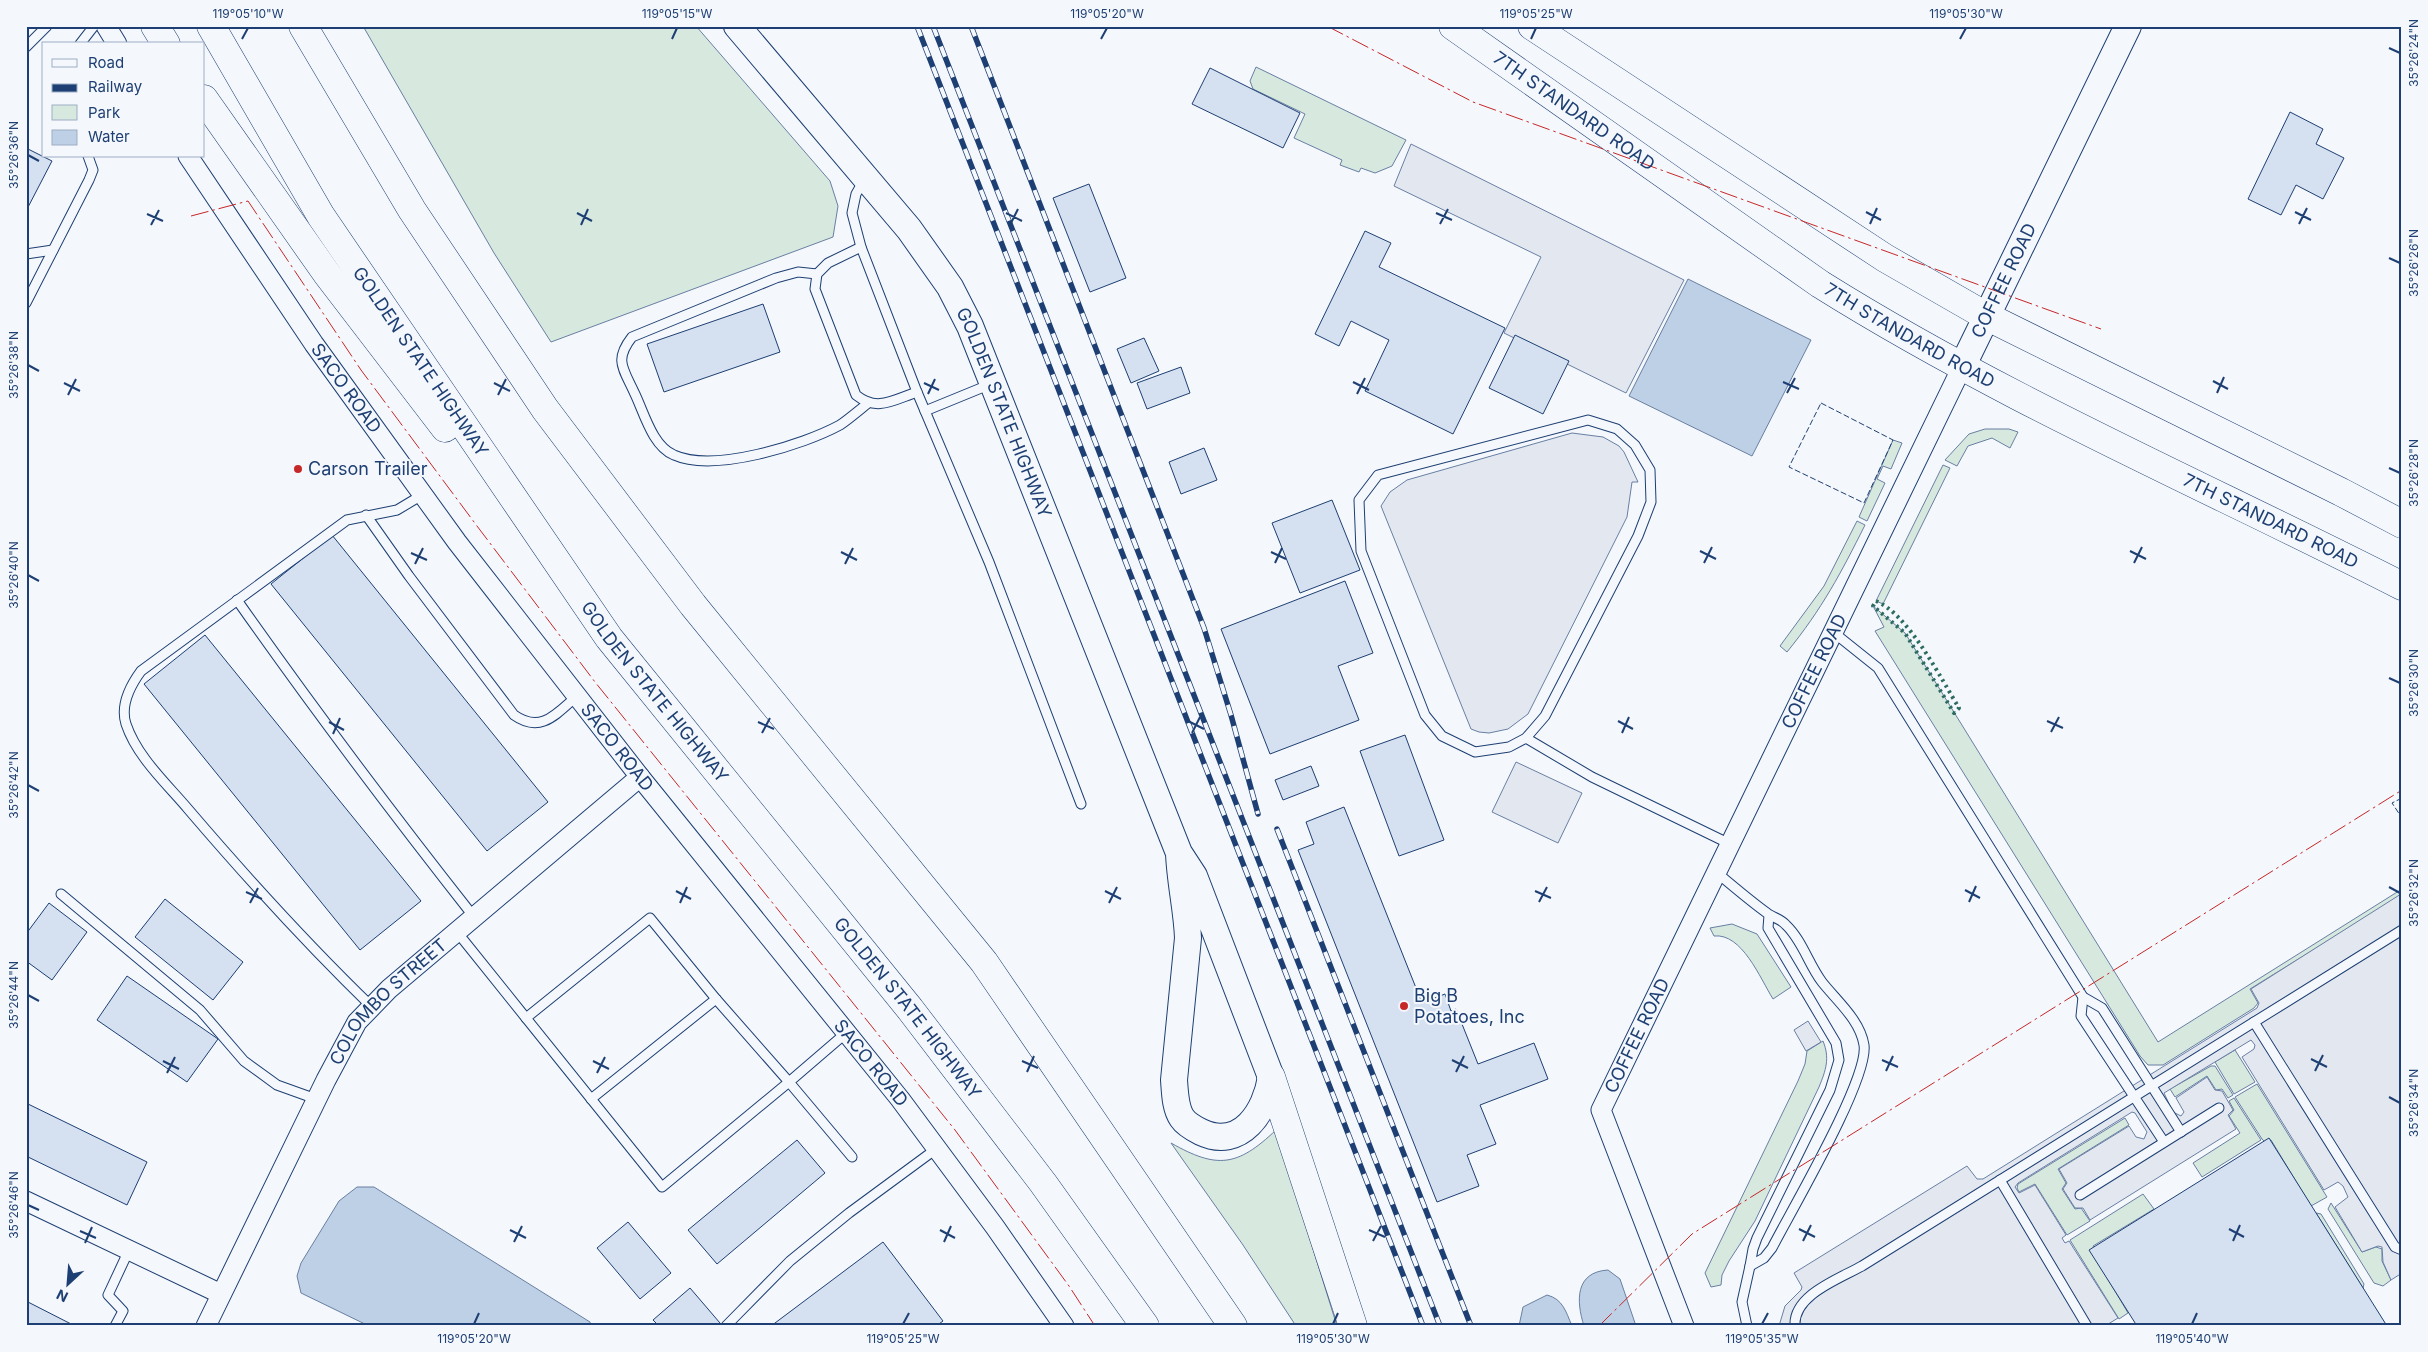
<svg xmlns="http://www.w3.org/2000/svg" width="2428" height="1352" font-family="Inter,sans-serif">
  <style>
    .green { fill: #d7e8df; stroke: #687fa3 }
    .parking { fill: #e3e8f0; stroke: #687fa3 }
    .water { fill: #bed0e5; stroke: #687fa3 }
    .building { fill: #d5e0f0; stroke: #1d3f73 }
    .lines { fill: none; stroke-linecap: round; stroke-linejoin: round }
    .service-casing { stroke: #1d3f73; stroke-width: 11 }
    .minor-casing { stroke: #1d3f73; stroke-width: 21 }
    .secondary-casing { stroke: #1d3f73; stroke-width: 28 }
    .primary-casing { stroke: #1d3f73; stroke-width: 29 }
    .motorway-casing { stroke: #1d3f73; stroke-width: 29 }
    .service { stroke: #f4f7fb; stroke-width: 9 }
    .minor { stroke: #f4f7fb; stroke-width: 19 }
    .secondary { stroke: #f4f7fb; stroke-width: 26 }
    .primary { stroke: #f4f7fb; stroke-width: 28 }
    .motorway { stroke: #f4f7fb; stroke-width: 28 }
    .rail-casing { stroke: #1d3f73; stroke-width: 5.5 }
    .rail { stroke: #f4f7fb; stroke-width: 4; stroke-dasharray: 11; stroke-linecap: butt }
    .hedge { stroke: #2c6c60; stroke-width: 4; stroke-dasharray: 2.5 4; stroke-linecap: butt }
    .fence { stroke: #1d3f73; stroke-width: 1; stroke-dasharray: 6 2.5; stroke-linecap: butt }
    .power { stroke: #c62828; stroke-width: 1; stroke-dasharray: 18 4 2.5 4; stroke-linecap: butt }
    .ticks { fill: none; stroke: #1d3f73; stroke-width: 2 }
    .poi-dot { fill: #c62828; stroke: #f4f7fb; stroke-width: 2 }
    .labels { text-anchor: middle; stroke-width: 4; stroke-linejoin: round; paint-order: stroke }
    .street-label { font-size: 18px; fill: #1d3f73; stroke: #f4f7fb }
    .poi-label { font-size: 18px; fill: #1d3f73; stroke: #f4f7fb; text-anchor: start }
    .neatline { fill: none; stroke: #1d3f73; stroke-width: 2 }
    .ticks-label { font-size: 12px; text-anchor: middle; fill: #1d3f73 }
  </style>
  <rect width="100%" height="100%" fill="#f4f7fb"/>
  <g class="green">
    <polygon points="363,26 696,26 830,181 838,206 833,237 551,342 494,253"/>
    <polygon points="1256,67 1406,140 1392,166 1375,173 1361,168 1359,172 1340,165 1342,160 1294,138 1305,114 1253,89 1250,81"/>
    <polygon points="1985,429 2009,429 2018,432 2010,448 1992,438 1968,446 1957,466 1945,460 1969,434"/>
    <polygon points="1893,440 1902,443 1891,469 1883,466 1877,479 1885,483 1867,521 1859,517"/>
    <polygon points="1943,465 1950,468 1883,604 1876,601"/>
    <path d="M1857 521 1865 525C1841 573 1822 609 1787 652L1780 646 1824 586Z"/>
    <polygon points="1873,606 1905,633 2158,1042 2402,889 2402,895 2250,989 2258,1003 2254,1008 2163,1065 2148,1065 2140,1056 1875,631 1884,627"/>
    <path d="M1732 924 1757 934 1791 987 1773 999C1760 978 1742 933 1714 936L1710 928Z"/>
    <path d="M1823 1041C1830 1058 1826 1070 1819 1087L1755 1221 1729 1261 1722 1275 1721 1285 1711 1287 1705 1273 1798 1081 1805 1064 1807 1051Z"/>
    <polygon points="2235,1050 2255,1082 2234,1094 2215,1062"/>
    <polygon points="2211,1066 2215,1066 2233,1095 2228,1098 2222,1089 2216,1090 2207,1076 2175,1097 2170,1089"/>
    <polygon points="2257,1084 2327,1197 2311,1206 2271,1140 2265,1142 2262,1139 2235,1097"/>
    <polygon points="2234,1098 2261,1140 2202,1177 2193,1163 2240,1133 2229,1116 2234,1110 2229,1101"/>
    <polygon points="2125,1118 2129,1125 2058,1169 2066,1183 2062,1189 2075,1209 2081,1208 2090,1221 2067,1235 2035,1184 2019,1192 2017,1188 2018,1184"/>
    <path d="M1276 1130 1337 1326H1296L1243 1245 1171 1143C1217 1169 1237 1167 1276 1130Z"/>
    <polygon points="2143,1194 2154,1209 2093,1246 2094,1248 2091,1250 2128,1313 2119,1319 2070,1240"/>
    <polygon points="2331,1203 2362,1252 2376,1247 2382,1249 2382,1261 2391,1280 2383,1286 2374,1283 2328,1209"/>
    <polygon points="2316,1213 2321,1214 2364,1284 2363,1288"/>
  </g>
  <g class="parking">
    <polygon points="1411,144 1684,280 1626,393 1504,333 1541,257 1394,186"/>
    <polygon points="1572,433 1603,437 1619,446 1624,452 1638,482 1632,482 1627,517 1528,714 1508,729 1489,733 1479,732 1471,729 1381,506 1390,492 1407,480"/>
    <polygon points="1516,762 1582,793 1558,843 1492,812"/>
    <polygon points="2401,894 2402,1273 2391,1280 2383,1262 2382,1247 2378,1246 2362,1252 2335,1207 2348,1197 2343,1186 2338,1182 2324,1190 2242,1057 2254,1049 2255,1045 2251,1040 2164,1093 2173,1112 2181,1116 2184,1112 2176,1098 2207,1077 2215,1090 2222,1091 2233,1110 2228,1115 2236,1129 2090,1220 2083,1208 2075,1208 2063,1189 2067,1183 2059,1169 2129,1126 2136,1137 2144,1139 2147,1132 2135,1113 2132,1112 2018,1183 2015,1187 2019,1193 2035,1185 2066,1235 2062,1238 2065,1243 2069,1241 2118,1318 2105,1326 1779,1326 1785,1306 1801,1290 1802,1287 1794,1273 1967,1166 1977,1179 1983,1179 2257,1008 2259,1003 2251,989"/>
    <polygon points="1808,1021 1821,1042 1806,1051 1794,1030"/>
  </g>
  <g class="water">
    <polygon points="1688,279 1811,340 1752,456 1629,396"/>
    <polygon points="357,1187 374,1187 590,1322 591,1326 369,1326 301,1293 297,1276 301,1263 339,1201"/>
    <path d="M1608 1270 1620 1279 1636 1326H1584C1576 1301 1575 1272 1608 1270Z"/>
    <path d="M1547 1295C1563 1299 1566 1312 1572 1326H1519L1523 1307Z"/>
  </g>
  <g class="building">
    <polygon points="1210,68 1300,113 1283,148 1192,104"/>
    <polygon points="2290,112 2323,129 2316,144 2344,158 2323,199 2296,185 2281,215 2248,199"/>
    <polygon points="26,148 52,161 26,211"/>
    <polygon points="1089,184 1126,278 1090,292 1053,198"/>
    <polygon points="1365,231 1391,243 1379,267 1505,328 1453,434 1365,391 1389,340 1351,321 1339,346 1315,334"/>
    <polygon points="763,304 780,352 664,392 647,344"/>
    <polygon points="1515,335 1569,361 1543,414 1489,388"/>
    <polygon points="1144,338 1159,371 1131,383 1117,349"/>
    <polygon points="1181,367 1190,393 1147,409 1137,383"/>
    <polygon points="1204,448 1217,480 1181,494 1169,462"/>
    <polygon points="1332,500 1360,570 1300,593 1272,523"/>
    <polygon points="332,535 548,802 487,851 271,584"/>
    <polygon points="1345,581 1373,653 1338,666 1359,720 1270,754 1221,629"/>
    <polygon points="205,635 421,901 360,950 144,684"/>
    <polygon points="1405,735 1444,840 1399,856 1360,751"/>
    <polygon points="1311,766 1319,786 1283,800 1275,780"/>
    <polygon points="1344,807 1422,1003 1445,994 1451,1011 1456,1009 1478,1064 1534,1043 1548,1079 1480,1105 1496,1144 1467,1155 1479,1186 1437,1202 1298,850 1314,844 1306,822"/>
    <polygon points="165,899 243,962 213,1000 135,937"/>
    <polygon points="49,903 87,932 52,980 26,961 26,934"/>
    <polygon points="127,976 218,1039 187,1082 97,1020"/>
    <polygon points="26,1103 147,1162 127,1205 26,1156"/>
    <polygon points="2269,1138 2387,1326 2137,1326 2089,1250"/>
    <polygon points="797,1140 825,1173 717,1264 688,1230"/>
    <polygon points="628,1222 671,1273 640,1299 597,1248"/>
    <polygon points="883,1242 943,1321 936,1326 771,1326"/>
    <polygon points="690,1288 720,1323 716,1326 659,1326 653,1320"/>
    <polygon points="26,1301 75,1326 26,1326"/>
  </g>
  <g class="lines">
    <defs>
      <g id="service">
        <polyline points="80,44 94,26"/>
        <polyline points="26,47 47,26"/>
        <polyline points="864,180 856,194 852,213 861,247 917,392 989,562 1081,804"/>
        <path d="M861 247 828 263 817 274 815 289 856 395C877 412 893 400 917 392"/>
        <polyline points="26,254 53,250"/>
        <path d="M817 274 798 272 776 278 632 337C614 360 623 368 634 392 644 412 652 446 674 455 714 473 803 445 840 425 849 419 858 411 867 404"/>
        <polyline points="26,303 89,180 93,170 88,156"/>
        <polyline points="925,411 991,384"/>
        <polygon points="1588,420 1617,429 1635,445 1650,470 1651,502 1638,536 1545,716 1526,738 1509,747 1475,752 1442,736 1425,715 1361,551 1359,500 1378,475"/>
        <path d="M366 515 409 576 514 715C541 734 556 714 577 696"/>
        <path d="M237 600C313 708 392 813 474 917"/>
        <polyline points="1833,632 1878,668 2083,997 2102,1008 2181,1132"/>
        <polyline points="1526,738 1592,777 1730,844"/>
        <path d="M1716 872C1733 886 1749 900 1767 913 1772 917 1781 919 1786 925 1802 940 1809 965 1822 982 1837 1001 1860 1020 1864 1045 1869 1079 1791 1211 1772 1248L1764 1258 1750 1266 1753 1249 1757 1238 1830 1090 1839 1060 1836 1043 1768 928 1769 915"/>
        <polyline points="61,894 200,1010 244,1061 277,1085 316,1099"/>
        <polyline points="457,932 526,1018"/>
        <polyline points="2083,997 2081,1016 2164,1142"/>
        <path d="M372 1007C307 944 247 878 188 809 167 784 137 757 126 724 120 705 130 686 141 671L347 520 397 510 422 495"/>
        <polyline points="2254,1022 2395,1247 2402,1250"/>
        <polyline points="846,1033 789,1082 716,999 650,918 526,1018 662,1187 789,1082 852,1157"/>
        <polyline points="591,1099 716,999"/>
        <polyline points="2000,1180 2087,1326"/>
        <polyline points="2080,1195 2219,1108"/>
        <polyline points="115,1326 123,1311 108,1295 129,1250"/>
        <polyline points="726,1326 790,1261 849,1213 936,1149"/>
        <polyline points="1747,1326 1742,1302 1750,1266"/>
        <path d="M1795 1326C1793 1295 1839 1279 1862 1266L2402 930"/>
      </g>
      <g id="minor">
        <polyline points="106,26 117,44"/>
        <path id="s1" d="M188 156 314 344 457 542 640 777 900 1099 995 1227 1064 1326"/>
        <polyline points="26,1201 221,1294"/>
        <path id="s2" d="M206 1326 326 1080 357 1022 389 989 640 777"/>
        <path id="s3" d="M1684 1326 1601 1110 1962 367"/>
      </g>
      <g id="secondary">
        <path id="s4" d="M737 26 909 229 950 287 970 326 1179 853 1194 876 1271 1077C1266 1111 1241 1151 1201 1132 1195 1129 1186 1124 1182 1118 1175 1108 1175 1092 1174 1080L1188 938C1187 910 1180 882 1179 853"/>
        <path id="s5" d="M1962 367 2128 26"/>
      </g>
      <g id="primary">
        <path id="s6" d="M1453 26 1820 284C2005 400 2208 487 2402 586"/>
        <polyline points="1532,26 1885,258 1986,316 2341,492 2402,524"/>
      </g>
      <g id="motorway">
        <polyline points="155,26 166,44"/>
        <path id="s7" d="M211 26 321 216 609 638 910 1009 1043 1183 1145 1326"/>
        <polyline points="303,26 412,210 545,409 693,605 984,962 1233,1326"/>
        <polyline points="204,99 327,274 445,428"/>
        <polyline points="1271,1077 1353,1326"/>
      </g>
    </defs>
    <use href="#service" class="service-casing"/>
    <use href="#minor" class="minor-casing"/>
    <use href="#secondary" class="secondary-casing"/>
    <use href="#primary" class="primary-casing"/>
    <use href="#motorway" class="motorway-casing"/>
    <use href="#service" class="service"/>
    <use href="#minor" class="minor"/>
    <use href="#secondary" class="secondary"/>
    <use href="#primary" class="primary"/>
    <use href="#motorway" class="motorway"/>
    <defs>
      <g id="rail">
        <polyline points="917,26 1423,1326"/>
        <polyline points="933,26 1440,1326"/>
        <polyline points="971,26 1204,628 1231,715 1258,814"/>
        <polyline points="1277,829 1471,1326"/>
      </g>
    </defs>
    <use href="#rail" class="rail-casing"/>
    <use href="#rail" class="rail"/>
    <path class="hedge" d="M1876 601C1909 615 1940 677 1959 708L1954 713 1905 633 1873 606Z"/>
    <g class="fence">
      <polygon points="1821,403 1893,440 1864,503 1789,467"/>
      <polyline points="2402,798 2392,803 2402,818"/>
    </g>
    <g class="power">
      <polyline points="1327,26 1473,102 2101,329"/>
      <polyline points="191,216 248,201 361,370 477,526 595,682 955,1130 1069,1286 1095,1326"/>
      <polyline points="1599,1326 1692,1234 2402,790"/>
    </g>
  </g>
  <path class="ticks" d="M242 39 248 28M672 39 677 28M1101 39 1107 28M1531 39 1536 28M1960 39 1966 28M2389 48 2400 53M28 155 39 161M1866 212 1881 220M2295 212 2311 220M577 213 592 221M1006 213 1022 221M1436 213 1452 220M147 214 163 221M1440 224 1448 209M1870 224 1877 208M2299 224 2307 208M151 225 159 210M581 225 588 209M1010 225 1018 209M2389 258 2400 263M28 365 39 371M2213 381 2228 389M1353 382 1369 390M1783 382 1799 389M64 383 80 391M494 383 510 391M924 383 939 390M1787 393 1795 378M2217 393 2224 377M928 394 935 379M1357 394 1365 378M68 395 76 379M498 395 506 379M2389 468 2400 473M1700 551 1716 559M2130 551 2146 559M841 552 857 560M1271 552 1286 559M411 553 427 560M1275 563 1282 548M1704 563 1712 547M2134 563 2142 547M415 564 423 548M845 564 853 548M28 575 39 581M2389 678 2400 683M1188 721 1204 729M1618 721 1633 729M2047 721 2063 728M329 722 344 730M758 722 774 729M2051 732 2059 717M762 733 770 718M1192 733 1200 717M1622 733 1629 717M333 734 340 718M28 785 39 791M2389 887 2400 893M1965 890 1980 898M676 891 691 899M1105 891 1121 899M1535 891 1551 898M246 892 262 899M1539 902 1547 887M1969 902 1976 886M250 903 258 888M680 903 687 887M1109 903 1117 887M28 995 39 1001M2311 1059 2327 1067M1452 1060 1468 1068M1882 1060 1898 1067M163 1061 179 1069M593 1061 609 1069M1022 1061 1038 1068M1886 1071 1893 1056M2315 1071 2323 1055M1027 1072 1034 1056M1456 1072 1464 1056M167 1073 175 1057M597 1073 605 1057M2389 1097 2400 1103M28 1205 39 1210M1799 1229 1815 1237M2229 1229 2244 1237M510 1230 526 1238M940 1230 955 1238M1369 1230 1385 1237M80 1231 96 1238M1373 1241 1381 1226M1803 1241 1811 1225M2233 1241 2240 1225M514 1242 522 1226M944 1242 951 1226M85 1243 92 1227M474 1324 479 1313M903 1324 909 1313M1333 1324 1338 1313M1762 1324 1768 1313M2192 1324 2197 1313"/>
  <g class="poi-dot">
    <circle cx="298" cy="469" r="5"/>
    <circle cx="1404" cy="1006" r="5"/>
  </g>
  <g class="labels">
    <g class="street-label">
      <text dy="6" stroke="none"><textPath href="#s6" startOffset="148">7TH STANDARD ROAD</textPath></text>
      <text dy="6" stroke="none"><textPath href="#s5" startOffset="96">COFFEE ROAD</textPath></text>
      <text dy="6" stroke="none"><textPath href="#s6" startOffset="552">7TH STANDARD ROAD</textPath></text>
      <text dy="6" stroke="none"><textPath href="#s7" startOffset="396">GOLDEN STATE HIGHWAY</textPath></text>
      <text dy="6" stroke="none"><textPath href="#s1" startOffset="281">SACO ROAD</textPath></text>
      <text dy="6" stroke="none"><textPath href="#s4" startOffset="474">GOLDEN STATE HIGHWAY</textPath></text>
      <text dy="6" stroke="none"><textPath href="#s6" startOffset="958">7TH STANDARD ROAD</textPath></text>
      <text dy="6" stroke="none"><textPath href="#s3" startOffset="719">COFFEE ROAD</textPath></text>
      <text dy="6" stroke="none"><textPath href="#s7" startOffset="801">GOLDEN STATE HIGHWAY</textPath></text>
      <text dy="6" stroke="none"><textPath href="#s1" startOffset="731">SACO ROAD</textPath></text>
      <text dy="6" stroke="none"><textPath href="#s2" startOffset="375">COLOMBO STREET</textPath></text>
      <text dy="6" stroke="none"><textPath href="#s7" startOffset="1206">GOLDEN STATE HIGHWAY</textPath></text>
      <text dy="6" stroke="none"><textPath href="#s3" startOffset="314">COFFEE ROAD</textPath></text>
      <text dy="6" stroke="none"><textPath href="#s1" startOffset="1136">SACO ROAD</textPath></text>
    </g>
    <g class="poi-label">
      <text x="308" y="475">Carson Trailer</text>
      <text x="1414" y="1002">Big B<tspan x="1414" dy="21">Potatoes, Inc</tspan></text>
    </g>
  </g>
  <rect width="2428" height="1352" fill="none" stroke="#f4f7fb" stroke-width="55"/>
  <rect x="42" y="42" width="162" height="115" fill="#f4f7fb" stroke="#9eadc5"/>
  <rect x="52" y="59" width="25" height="8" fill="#f4f7fb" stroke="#9eadc5"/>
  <text x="88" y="68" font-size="15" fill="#1d3f73">Road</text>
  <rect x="52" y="84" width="25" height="8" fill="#1d3f73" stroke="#9eadc5"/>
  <text x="88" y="92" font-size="15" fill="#1d3f73">Railway</text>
  <rect x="52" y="105" width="25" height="15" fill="#d7e8df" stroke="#9eadc5"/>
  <text x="88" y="118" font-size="15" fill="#1d3f73">Park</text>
  <rect x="52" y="130" width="25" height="15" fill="#bed0e5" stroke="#9eadc5"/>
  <text x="88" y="142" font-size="15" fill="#1d3f73">Water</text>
  <g transform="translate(68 1284) rotate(206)" stroke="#f4f7fb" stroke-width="4" paint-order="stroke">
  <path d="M0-4L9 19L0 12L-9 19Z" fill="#1d3f73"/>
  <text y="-8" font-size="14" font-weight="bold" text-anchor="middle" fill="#1d3f73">N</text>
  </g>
  <rect x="28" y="28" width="2372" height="1296" class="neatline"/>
  <g class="ticks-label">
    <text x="248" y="18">119°05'10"W</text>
    <text x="677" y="18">119°05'15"W</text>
    <text x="1107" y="18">119°05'20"W</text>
    <text x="1536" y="18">119°05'25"W</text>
    <text x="1966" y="18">119°05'30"W</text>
    <text transform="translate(2414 53) rotate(-90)" y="4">35°26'24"N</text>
    <text transform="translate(14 155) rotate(-90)" y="4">35°26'36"N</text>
    <text transform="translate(2414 263) rotate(-90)" y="4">35°26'26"N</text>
    <text transform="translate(14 365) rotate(-90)" y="4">35°26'38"N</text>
    <text transform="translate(2414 473) rotate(-90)" y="4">35°26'28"N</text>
    <text transform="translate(14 575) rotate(-90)" y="4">35°26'40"N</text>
    <text transform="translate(2414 683) rotate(-90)" y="4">35°26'30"N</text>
    <text transform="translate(14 785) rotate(-90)" y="4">35°26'42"N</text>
    <text transform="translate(2414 893) rotate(-90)" y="4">35°26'32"N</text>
    <text transform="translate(14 995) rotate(-90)" y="4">35°26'44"N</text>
    <text transform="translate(2414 1103) rotate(-90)" y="4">35°26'34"N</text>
    <text transform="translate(14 1205) rotate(-90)" y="4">35°26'46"N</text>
    <text x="474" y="1343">119°05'20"W</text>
    <text x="903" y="1343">119°05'25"W</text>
    <text x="1333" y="1343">119°05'30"W</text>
    <text x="1762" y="1343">119°05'35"W</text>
    <text x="2192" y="1343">119°05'40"W</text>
  </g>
</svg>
